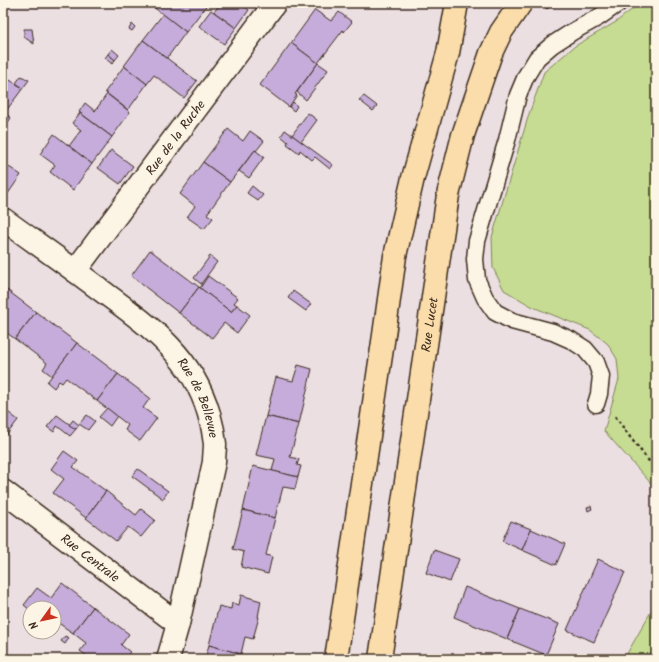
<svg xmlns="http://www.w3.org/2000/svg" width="659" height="662" font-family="Kalam,sans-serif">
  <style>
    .green { fill: #c5dc92; stroke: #808358 }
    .building { fill: #c5acda; stroke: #3b2a1e }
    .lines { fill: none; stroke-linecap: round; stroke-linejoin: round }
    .lane-casing { stroke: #3b2a1e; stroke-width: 19 }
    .street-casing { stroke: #3b2a1e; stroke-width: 25 }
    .primary-casing { stroke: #3b2a1e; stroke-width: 25 }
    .path { stroke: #3b2a1e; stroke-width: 2.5; stroke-dasharray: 3 3; stroke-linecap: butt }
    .lane { stroke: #fcf5e5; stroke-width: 16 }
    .street { stroke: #fcf5e5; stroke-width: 22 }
    .primary { stroke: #faddab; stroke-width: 22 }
    .labels { text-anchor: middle; stroke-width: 3; stroke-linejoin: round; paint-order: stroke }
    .street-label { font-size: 13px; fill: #3b2a1e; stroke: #fcf5e5 }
  </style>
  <rect width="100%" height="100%" fill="#ecdfe2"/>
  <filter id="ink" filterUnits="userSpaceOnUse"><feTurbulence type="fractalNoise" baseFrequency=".025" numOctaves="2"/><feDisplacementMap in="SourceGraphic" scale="8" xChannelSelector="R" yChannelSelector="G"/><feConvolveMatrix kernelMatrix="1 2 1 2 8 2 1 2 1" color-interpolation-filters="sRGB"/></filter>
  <g filter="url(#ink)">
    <g class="green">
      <polygon points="640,3 656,3 656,489 604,431 619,379 617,359 608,344 590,330 533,307 504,290 493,268 492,237 529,114 544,72 575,46 616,22"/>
      <polygon points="656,602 656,659 624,659 653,608"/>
    </g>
    <g class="building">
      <polygon points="154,3 202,3 206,6 186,32 152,6"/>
      <polygon points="221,3 240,3 249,10 236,28 214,12"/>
      <polygon points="211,10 236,28 224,44 199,26"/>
      <polygon points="315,10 331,21 339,12 352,22 344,32 343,30 318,63 291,43"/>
      <polygon points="163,14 186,32 167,58 143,40"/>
      <polygon points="132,24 135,27 132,31 129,29"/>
      <polygon points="24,29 32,29 34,44 24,37"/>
      <polygon points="143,40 197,81 184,98 154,75 147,84 124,66"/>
      <polygon points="291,43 318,63 295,94 297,95 289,107 260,85"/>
      <polygon points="112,49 119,55 115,60 108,54"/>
      <polygon points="108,54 115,60 112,64 105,58"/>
      <polygon points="318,63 328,70 306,100 297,92"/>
      <polygon points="124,66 147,84 128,110 105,92"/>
      <polygon points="21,76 29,80 23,88 16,83"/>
      <polygon points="8,79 23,88 3,115 3,87"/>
      <polygon points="107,94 130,112 112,137 79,112 85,103 95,111"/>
      <polygon points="364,96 377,106 373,111 359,100"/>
      <polygon points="293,102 297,106 294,111 289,107"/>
      <polygon points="4,113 11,118 4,128 3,127 3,115"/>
      <polygon points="80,113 112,137 92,164 69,146 81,130 72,123"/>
      <polygon points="308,113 317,120 301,142 292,135"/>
      <polygon points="228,129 243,141 250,131 264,141 256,151 255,150 230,182 203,162"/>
      <polygon points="285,130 292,135 333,165 330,169 315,157 312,160 300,150 299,153 287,144 288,142 281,136"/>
      <polygon points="54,134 92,164 73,190 50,172 55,165 40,154"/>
      <polygon points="111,150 133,166 120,184 98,168"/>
      <polygon points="255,150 264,157 249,178 239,171"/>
      <polygon points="203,162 230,182 207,214 213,218 204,229 187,217 195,206 180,194"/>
      <polygon points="3,163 21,175 7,195 3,192"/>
      <polygon points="252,186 263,195 258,201 247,193"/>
      <polygon points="150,250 199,287 179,313 131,276"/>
      <polygon points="210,256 217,262 201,284 194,278"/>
      <polygon points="208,276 238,298 234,303 237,305 231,312 200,288"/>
      <polygon points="3,287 36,312 15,339 3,330"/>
      <polygon points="199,287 231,312 237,305 250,315 237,333 224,323 212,338 179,313"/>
      <polygon points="293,291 311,304 306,311 288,298"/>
      <polygon points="36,312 77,343 52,376 43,369 47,363 15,339"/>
      <polygon points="77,343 118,374 97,401 66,378 62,383 59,381 54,388 47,382"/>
      <polygon points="298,365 312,369 299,424 266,416 276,377 293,381"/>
      <polygon points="118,374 150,398 143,408 157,418 140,441 125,430 128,425 97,401"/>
      <polygon points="107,408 117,416 110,426 99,417"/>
      <polygon points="4,409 18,420 5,437 3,436 3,411"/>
      <polygon points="57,415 76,429 70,436 57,426 54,432 47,427"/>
      <polygon points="87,415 95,421 88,430 79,424"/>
      <polygon points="266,416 299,424 290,457 299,459 297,465 301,466 298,477 272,471 275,459 256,455"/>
      <polygon points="73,420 79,425 76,429 69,425"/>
      <polygon points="64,451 78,461 73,467 106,491 86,518 53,493 64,479 51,469"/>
      <polygon points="253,466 298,477 295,489 283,487 275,518 243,510"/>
      <polygon points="138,469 168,491 163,499 132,476"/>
      <polygon points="106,491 136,515 141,509 155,520 141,537 128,527 116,541 86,518"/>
      <polygon points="591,506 592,509 588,511 587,507"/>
      <polygon points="243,510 275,518 266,555 272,557 268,574 241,567 244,552 233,549"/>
      <polygon points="511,521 531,529 522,550 502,541"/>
      <polygon points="531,529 565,544 556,565 522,550"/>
      <polygon points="434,550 459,559 450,582 426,573"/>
      <polygon points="598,559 625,572 594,642 567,630"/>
      <polygon points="62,583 93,607 73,633 54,620 54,608 30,608 30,610 24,605 37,588 51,598"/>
      <polygon points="465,587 520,609 507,639 454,617"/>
      <polygon points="241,595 261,601 258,617 259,617 253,639 245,637 241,654 209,645 219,606 231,609 232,603 239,605"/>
      <polygon points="93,607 129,634 121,645 130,652 125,659 91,659 80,651 86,643 73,633"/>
      <polygon points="520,609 559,624 546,655 507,639"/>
      <polygon points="65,636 69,638 65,644 61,641"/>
      <polygon points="209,645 241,654 240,659 205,659"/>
    </g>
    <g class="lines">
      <defs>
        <polyline id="lane" points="596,404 599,394 601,376 596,362 585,349 571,340 553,332 512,321 495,312 485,298 477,280 475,259 477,241 485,214 507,140 518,95 526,76 537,58 552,45 572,32 599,17 619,3"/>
        <g id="street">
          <path id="s1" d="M3 219C36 243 69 266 102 291 148 325 192 355 209 414 212 424 214 434 215 444 215 450 214 456 214 462L178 624 168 659"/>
          <path id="s2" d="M75 271 275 3"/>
          <path id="s3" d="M3 491 178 624"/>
        </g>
        <g id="primary">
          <polyline points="336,659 384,335 395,256 413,178 448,53 457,3"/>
          <path id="s4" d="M380 659 448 195 463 135 491 53 501 32 521 3"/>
        </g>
      </defs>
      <use href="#lane" class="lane-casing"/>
      <use href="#street" class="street-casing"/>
      <use href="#primary" class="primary-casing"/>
      <g class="path">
        <polyline points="546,8 559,3"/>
        <polyline points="615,416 630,437 656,470"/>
      </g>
      <use href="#lane" class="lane"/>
      <use href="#street" class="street"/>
      <use href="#primary" class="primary"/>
    </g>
  </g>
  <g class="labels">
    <g class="street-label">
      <text dy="5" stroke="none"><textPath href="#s2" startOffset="167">Rue de la Ruche</textPath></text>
      <text dy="5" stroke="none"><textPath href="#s4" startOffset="338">Rue Lucet</textPath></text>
      <text dy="5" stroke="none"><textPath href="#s1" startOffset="270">Rue de Bellevue</textPath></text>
      <text dy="5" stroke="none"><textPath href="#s3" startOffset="110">Rue Centrale</textPath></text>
    </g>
  </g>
  <rect width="659" height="662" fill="none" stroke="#fcf5e5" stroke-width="16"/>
  <rect x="8" y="8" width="643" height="646" fill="none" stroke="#3b2a1e" stroke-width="1.5" filter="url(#ink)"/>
  <g transform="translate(42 620) rotate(237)"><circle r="19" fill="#fcf5e5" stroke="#afa495"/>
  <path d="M0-3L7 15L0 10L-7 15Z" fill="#c8321e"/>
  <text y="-6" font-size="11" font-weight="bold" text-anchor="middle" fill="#3b2a1e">N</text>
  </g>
</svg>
